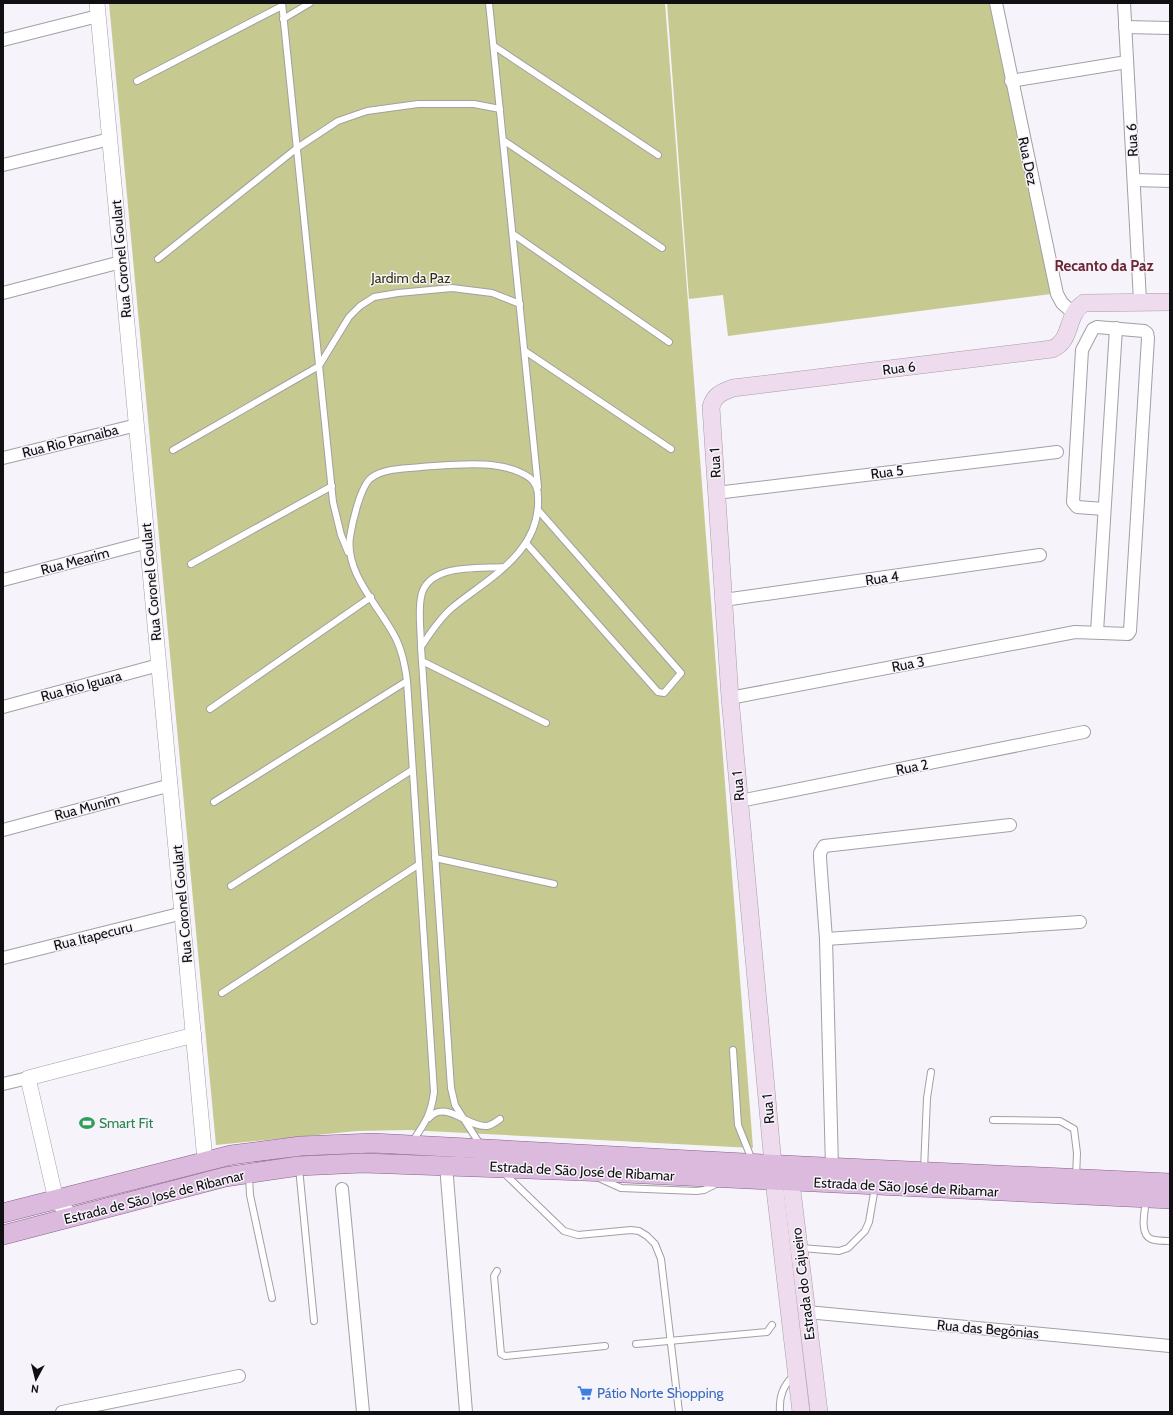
<svg xmlns="http://www.w3.org/2000/svg" width="1173" height="1415" font-family="Cabin,sans-serif">
  <style>
    .green { fill: #c6c990 }
    .lines { fill: none; stroke-linecap: round; stroke-linejoin: round }
    .service-casing { stroke: #a39fa5; stroke-width: 8 }
    .minor-casing { stroke: #a39fa5; stroke-width: 14 }
    .tertiary-casing { stroke: #a39fa5; stroke-width: 16 }
    .secondary-casing { stroke: #a39fa5; stroke-width: 18 }
    .primary-casing { stroke: #866088; stroke-width: 20 }
    .service { stroke: #fff; stroke-width: 6 }
    .minor { stroke: #fff; stroke-width: 12 }
    .tertiary { stroke: #fff; stroke-width: 15 }
    .secondary { stroke: #eedcee; stroke-width: 17 }
    .primary { stroke: #dcbade; stroke-width: 19 }
    .labels { text-anchor: middle; stroke-width: 3; stroke-linejoin: round; paint-order: stroke }
    .street-label { font-size: 14px; fill: #100f11; stroke: #f7f3fa }
    .park-label { font-size: 14px; fill: #32330e; stroke: #f7f3fa }
    .leisure-label { font-size: 14px; fill: #27864d; stroke: #f7f3fa; text-anchor: start }
    .shop-label { font-size: 14px; fill: #366cbe; stroke: #f7f3fa; text-anchor: start }
    .neighbourhood-label { font-size: 15px; font-weight: bold; fill: #6c2634; stroke: #f7f3fa }
  </style>
  <rect width="100%" height="100%" fill="#f7f3fa"/>
  <g class="green">
    <polygon points="109,3 665,3 753,1148 408,1130 357,1131 216,1145"/>
    <polygon points="667,3 992,3 1051,294 728,336 723,295 689,299"/>
  </g>
  <g class="lines">
    <defs>
      <g id="service">
        <polyline points="282,3 333,502 341,535 348,552"/>
        <polyline points="489,3 538,487"/>
        <polyline points="283,19 310,3"/>
        <polyline points="494,46 658,155"/>
        <polyline points="137,81 282,6"/>
        <polyline points="503,140 662,248"/>
        <polyline points="513,234 669,342"/>
        <polyline points="158,259 297,148 338,121 367,111 418,104 474,104 500,109"/>
        <polyline points="525,351 671,449"/>
        <polyline points="173,450 319,366 349,317 360,306 374,297 398,293 452,288 492,293 520,304"/>
        <polyline points="526,543 658,692 664,693 681,673 538,510"/>
        <polyline points="191,564 332,486"/>
        <path d="M421 647C421 631 418 612 421 597 427 563 479 569 504 567"/>
        <polyline points="422,661 546,723"/>
        <polyline points="210,709 371,597"/>
        <polyline points="214,802 407,681"/>
        <polyline points="435,858 554,884"/>
        <polyline points="231,886 412,770"/>
        <polyline points="222,993 418,865"/>
        <polyline points="733,1050 738,1125 752,1160"/>
        <path d="M429 1118C446 1099 468 1128 487 1126 492 1125 496 1122 500 1119"/>
        <polyline points="993,1120 1060,1121 1074,1129 1077,1153 1076,1177"/>
        <path d="M412 1142C425 1123 431 1115 434 1092L407 681C405 665 402 649 394 635 378 605 345 573 350 537 352 524 360 487 371 478 384 468 405 469 421 467 453 465 502 458 530 478 536 483 538 490 538 497 541 552 490 577 453 607 441 617 430 633 421 647L451 1088 455 1105 481 1146"/>
        <polyline points="299,1168 314,1321"/>
        <polyline points="924,1170 927,1098 931,1072"/>
        <polyline points="503,1172 564,1231 578,1235 631,1230 639,1231 647,1236 655,1244 661,1259 679,1412"/>
        <polyline points="249,1176 250,1195 272,1298"/>
        <polyline points="599,1178 621,1188 696,1191 704,1190 718,1183"/>
        <path d="M1146 1200C1145 1210 1139 1234 1151 1239 1156 1241 1164 1241 1170 1241"/>
        <polyline points="801,1248 839,1251 848,1248 865,1231 869,1222 875,1187"/>
        <polyline points="497,1271 494,1276 501,1354 505,1356 605,1346"/>
        <polyline points="636,1344 767,1332 772,1325"/>
        <path d="M780 1412C779 1396 783 1386 794 1375"/>
      </g>
      <g id="minor">
        <polyline points="996,3 1057,294 1062,303 1073,313"/>
        <polyline points="1124,3 1140,301"/>
        <polyline points="1125,27 1170,28"/>
        <polyline points="3,40 98,16"/>
        <polyline points="1011,81 1127,62"/>
        <polyline points="3,165 110,139"/>
        <polyline points="1134,180 1170,181"/>
        <polyline points="3,293 121,262"/>
        <polyline points="3,458 137,425"/>
        <polyline points="716,493 1057,452"/>
        <polyline points="3,580 148,542"/>
        <polyline points="724,600 1040,555"/>
        <polyline points="1097,632 1116,328"/>
        <polyline points="730,698 1075,632 1128,634 1130,631 1148,338 1147,333 1144,331 1097,327 1093,329 1082,350 1073,502 1077,507 1104,509"/>
        <polyline points="3,707 159,665"/>
        <polyline points="740,801 1084,732"/>
        <polyline points="3,830 171,785"/>
        <polyline points="826,939 1080,922"/>
        <polyline points="3,958 183,913"/>
        <polyline points="3,1084 28,1078"/>
        <polyline points="446,1165 466,1412"/>
        <polyline points="832,1167 826,939 820,858 820,853 824,846 1010,825"/>
        <polyline points="342,1189 363,1412"/>
        <polyline points="807,1312 1170,1346"/>
        <polyline points="62,1412 239,1376"/>
      </g>
      <g id="tertiary">
        <polyline points="97,3 205,1160"/>
        <polyline points="73,1218 56,1200 28,1078 194,1035"/>
      </g>
      <g id="secondary">
        <polyline points="774,1181 801,1412"/>
        <path d="M819 1412 791 1182 773 1164 730 698 711 407C714 395 722 392 733 388L1052 349C1073 341 1065 315 1084 303L1170 302"/>
      </g>
      <g id="primary">
        <polyline points="3,1213 231,1155 301,1146 373,1143 803,1166 1170,1183"/>
        <polyline points="3,1235 225,1177 299,1166 363,1163 583,1171 1170,1199"/>
      </g>
    </defs>
    <use href="#service" class="service-casing"/>
    <use href="#minor" class="minor-casing"/>
    <use href="#tertiary" class="tertiary-casing"/>
    <use href="#secondary" class="secondary-casing"/>
    <use href="#primary" class="primary-casing"/>
    <use href="#service" class="service"/>
    <use href="#minor" class="minor"/>
    <use href="#tertiary" class="tertiary"/>
    <use href="#secondary" class="secondary"/>
    <use href="#primary" class="primary"/>
  </g>
  <defs>
    <symbol id="stadium-bare" viewBox="-9 -9 18 18"><path d="M0-5a6.5 5 0 1 0 0 10a6.5 5 0 1 0 0-10ZM-3.5-1.8h7v3.6h-7Z" fill="#2e9e5b" stroke="#f7f3fa" stroke-width="2.5" paint-order="stroke"/></symbol>
    <symbol id="supermarket-bare" viewBox="-9 -9 18 18"><path d="M-6-5.5h2.5l.6 2H6L4.5 2H-2.5L-4.4-4H-6ZM-1.5 3.2a1.3 1.3 0 1 0 .1 0ZM3 3.2a1.3 1.3 0 1 0 .1 0Z" fill="#3f7fe0" stroke="#f7f3fa" stroke-width="2.5" paint-order="stroke"/></symbol>
  </defs>
  <g fill-rule="evenodd">
    <use href="#stadium-bare" x="76" y="1112" width="22" height="22"/>
    <use href="#supermarket-bare" x="574" y="1382" width="22" height="22"/>
  </g>
  <g class="labels">
    <g class="street-label">
      <text transform="translate(1132 140) rotate(-93)" y="5">Rua 6</text>
      <text transform="translate(1028 161) rotate(78)" y="5">Rua Dez</text>
      <text transform="translate(121 259) rotate(-95)" y="5">Rua Coronel Goulart</text>
      <text transform="translate(899 368) rotate(-7)" y="5">Rua 6</text>
      <text transform="translate(70 441) rotate(-14)" y="5">Rua Rio Parnaiba</text>
      <text transform="translate(715 463) rotate(-93)" y="5">Rua 1</text>
      <text transform="translate(887 472) rotate(-7)" y="5">Rua 5</text>
      <text transform="translate(75 561) rotate(-15)" y="5">Rua Mearim</text>
      <text transform="translate(882 578) rotate(-8)" y="5">Rua 4</text>
      <text transform="translate(151 582) rotate(-95)" y="5">Rua Coronel Goulart</text>
      <text transform="translate(908 664) rotate(-11)" y="5">Rua 3</text>
      <text transform="translate(81 686) rotate(-15)" y="5">Rua Rio Iguara</text>
      <text transform="translate(912 767) rotate(-11)" y="5">Rua 2</text>
      <text transform="translate(738 786) rotate(-95)" y="5">Rua 1</text>
      <text transform="translate(87 807) rotate(-15)" y="5">Rua Munim</text>
      <text transform="translate(182 904) rotate(-95)" y="5">Rua Coronel Goulart</text>
      <text transform="translate(93 936) rotate(-14)" y="5">Rua Itapecuru</text>
      <text transform="translate(768 1109) rotate(-95)" y="5">Rua 1</text>
      <text transform="translate(582 1171) rotate(3)" y="5">Estrada de São José de Ribamar</text>
      <text transform="translate(906 1187) rotate(3)" y="5">Estrada de São José de Ribamar</text>
      <text transform="translate(154 1197) rotate(-14)" y="5">Estrada de São José de Ribamar</text>
      <text transform="translate(803 1284) rotate(-97)" y="5">Estrada do Cajueiro</text>
      <text transform="translate(988 1329) rotate(5)" y="5">Rua das Begônias</text>
    </g>
    <g class="park-label">
      <text x="411" y="283">Jardim da Paz</text>
    </g>
    <g class="leisure-label">
      <text x="99" y="1128">Smart Fit</text>
    </g>
    <g class="shop-label">
      <text x="597" y="1398">Pátio Norte Shopping</text>
    </g>
    <g class="neighbourhood-label">
      <text x="1104" y="271">Recanto da Paz</text>
    </g>
  </g>
  <rect width="1173" height="1415" fill="none" stroke="#100f11" stroke-width="8"/>
  <g transform="translate(36 1379) rotate(187)" stroke="#f7f3fa" stroke-width="3" paint-order="stroke">
  <path d="M0-3L7 15L0 10L-7 15Z" fill="#100f11"/>
  <text y="-6" font-size="11" font-weight="bold" text-anchor="middle" fill="#100f11">N</text>
  </g>
</svg>
